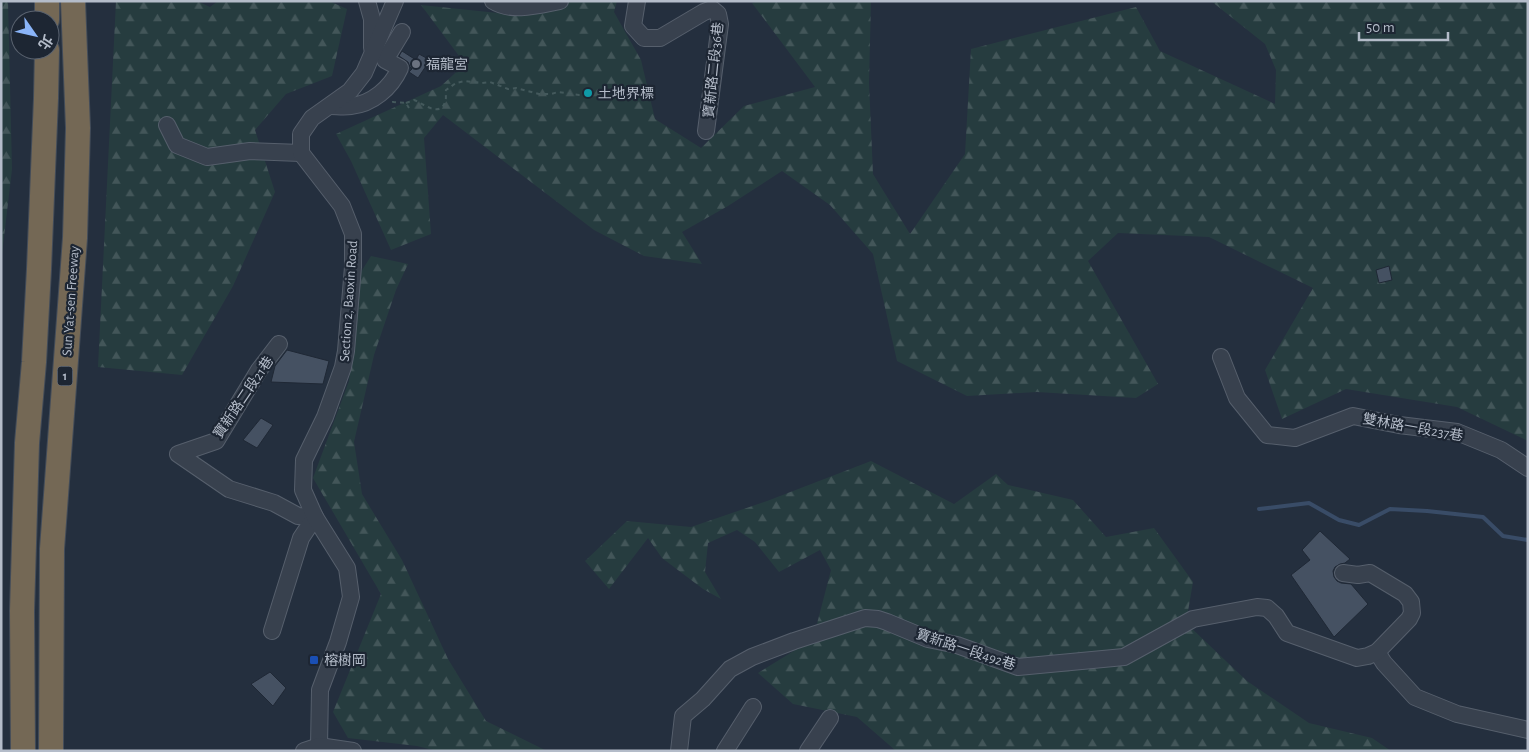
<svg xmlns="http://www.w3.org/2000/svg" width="1529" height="752" font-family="'Alegreya Sans','Noto Sans TC',sans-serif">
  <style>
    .forest { fill: url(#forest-firs) }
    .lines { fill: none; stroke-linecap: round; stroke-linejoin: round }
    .stream { stroke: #394c67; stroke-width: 4 }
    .building { fill: #455162; stroke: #1f2835 }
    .minor-casing { stroke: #565f6c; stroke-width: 18 }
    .highway-casing { stroke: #434c59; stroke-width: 26 }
    .path { stroke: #44595c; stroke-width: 2; stroke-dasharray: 4 4; stroke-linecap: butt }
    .minor { stroke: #38414e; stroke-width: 16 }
    .highway { stroke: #746855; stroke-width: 24 }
    .worship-dot { fill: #6b7280; stroke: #1d2633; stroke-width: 2 }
    .culture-dot { fill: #0f9aa8; stroke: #1d2633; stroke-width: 2 }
    .transit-dot { fill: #1a4fb4; stroke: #1d2633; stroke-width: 2 }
    .labels { text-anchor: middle; stroke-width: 4.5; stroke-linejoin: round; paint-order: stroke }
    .shield { fill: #1d2633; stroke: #878f9c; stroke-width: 1 }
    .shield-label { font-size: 12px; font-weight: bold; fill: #b4bcc9 }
    .poi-label { font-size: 14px; fill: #b4bcc9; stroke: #1d2633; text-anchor: start }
    .street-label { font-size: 14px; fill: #b4bcc9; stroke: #1d2633 }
  </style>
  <defs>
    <pattern id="forest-firs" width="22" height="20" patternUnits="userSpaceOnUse" patternTransform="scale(1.25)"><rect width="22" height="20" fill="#263c3f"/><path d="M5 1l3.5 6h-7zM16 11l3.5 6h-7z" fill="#435659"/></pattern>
  </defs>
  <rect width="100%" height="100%" fill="#242f3e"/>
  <g class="forest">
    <polygon points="1,1 8,1 12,169 1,263"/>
    <polygon points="116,1 197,1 210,7 218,1 329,1 347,9 332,76 286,94 255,130 275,192 233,286 182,375 98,367"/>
    <polygon points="541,1 617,1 614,12 641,60 655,119 701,148 744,106 815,87 752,3 759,1 871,1 869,83 873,174 910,234 965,154 971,49 1136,7 1160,51 1275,104 1276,70 1265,44 1211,1 1528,1 1528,441 1457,407 1346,389 1282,419 1265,370 1313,288 1209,237 1118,233 1088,261 1158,384 1136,398 1037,392 967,396 897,361 873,254 830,205 782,171 728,206 682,232 702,264 644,256 594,230 443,115 424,138 431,234 391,250 351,161 336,134 441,86 465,64 421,5 518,15"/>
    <polygon points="371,256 408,264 396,290 374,355 354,442 362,494 402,560 448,659 486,721 547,751 437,751 417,746 348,738 333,712 381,594 313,478 349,381 361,272"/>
    <polygon points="871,461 954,504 996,474 1008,485 1073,500 1106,537 1154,528 1193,582 1186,623 1247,681 1309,723 1372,738 1391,751 896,751 857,717 793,704 758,673 813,639 831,570 820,550 779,572 755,542 737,530 708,543 705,572 721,599 703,589 662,558 648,538 609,589 585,561 627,521 691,527 767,501"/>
  </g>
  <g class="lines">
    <polyline class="stream" points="1259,509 1309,503 1339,520 1359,525 1390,509 1427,511 1483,517 1503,536 1528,540"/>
  </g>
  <g class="building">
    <polygon points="402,51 416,60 419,54 430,60 418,78 409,72 412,69 410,67 408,62 399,56"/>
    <polygon points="1389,266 1392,280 1379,283 1376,270"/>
    <polygon points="287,350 329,361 323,384 271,382 275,366"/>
    <polygon points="261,418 273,425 257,448 243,440"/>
    <polygon points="1320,531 1350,559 1345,563 1340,564 1335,567 1333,571 1334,577 1337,581 1341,583 1351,584 1368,604 1334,637 1291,575 1310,560 1302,550"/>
    <polygon points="270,672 286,688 273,706 251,684"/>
  </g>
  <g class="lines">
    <defs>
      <g id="minor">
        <polyline points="367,1 372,19 372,48"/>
        <path d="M493 1C512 13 539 5 560 1"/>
        <polyline points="637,1 633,26 644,38 660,38 704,12 712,9 718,14 720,24 706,131"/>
        <path d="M330 106C337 106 344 107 351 106 372 104 391 88 400 68L385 60 402 32"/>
        <polyline points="167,125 177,145 207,157 250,151 301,153"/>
        <polyline points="279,344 259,370 216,441 178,454 229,489 274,503 298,516 315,517"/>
        <polyline points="1221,357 1237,398 1267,435 1295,438 1353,416 1399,425 1457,432 1501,450 1528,468"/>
        <polyline points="272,631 301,538 315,517"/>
        <polyline points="1377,652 1384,663 1415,697 1457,714 1528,730"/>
        <polyline points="319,746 320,690 338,642 351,597 347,568 315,517 303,490 304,460 325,417 343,367 346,351 353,267 353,234 342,206 301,153 301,134 312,118 350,91 364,73 395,1"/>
        <polyline points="304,751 319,746 353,751"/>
        <polyline points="679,751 683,716 703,699 730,669 752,657 794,641 865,618 878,619 887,622 928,639 957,645 1018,667 1124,657 1193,619 1257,607 1267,608 1276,616 1287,633 1357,658 1368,656 1377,652 1409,619 1412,613 1411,602 1405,594 1370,573 1358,575 1343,573"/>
        <polyline points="725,751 753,707"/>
        <polyline points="808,751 830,718"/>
      </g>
      <g id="highway">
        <polyline points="47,20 47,1"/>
        <polyline points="23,751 22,611 27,443 34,362 39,269 46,98 47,50"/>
        <polyline points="51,751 52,549 75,238 78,128 73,1"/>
      </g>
    </defs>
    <use href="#minor" class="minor-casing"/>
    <use href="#highway" class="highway-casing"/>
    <g class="path">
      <polyline points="393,101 393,102 406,103 409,108"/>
      <path d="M406 103 414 100C422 103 440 118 445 102 447 98 445 94 446 90L456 83 465 81 482 83 490 82 508 89 516 88 539 94H551L558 92 579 95H591"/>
    </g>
    <use href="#minor" class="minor"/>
    <use href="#highway" class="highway"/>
  </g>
  <circle class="worship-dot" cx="416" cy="64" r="5"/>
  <circle class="culture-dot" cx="588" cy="93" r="5"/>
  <rect class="transit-dot" x="309" y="655" width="10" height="10" rx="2.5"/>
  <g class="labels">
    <rect class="shield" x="57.5" y="366.5" width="15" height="19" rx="4"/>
    <g class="shield-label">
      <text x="65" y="380">1</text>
    </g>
    <g class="poi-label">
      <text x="426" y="69">福龍宮</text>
      <text x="598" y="98">土地界標</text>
      <text x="324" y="665">榕樹岡</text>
    </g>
    <g class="street-label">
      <text transform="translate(713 70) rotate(-84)" y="5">寶新路二段36巷</text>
      <text transform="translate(70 301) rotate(-86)" y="5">Sun Yat-sen Freeway</text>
      <text transform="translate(348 301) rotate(-86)" y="5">Section 2, Baoxin Road</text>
      <text transform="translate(243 397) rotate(-56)" y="5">寶新路二段21巷</text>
      <text transform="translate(1413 427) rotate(10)" y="5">雙林路一段237巷</text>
      <text transform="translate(966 649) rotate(18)" y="5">寶新路一段492巷</text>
    </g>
  </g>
  <rect width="1529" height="752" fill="none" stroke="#b4bcc9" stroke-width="5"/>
  <g transform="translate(35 35) rotate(124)"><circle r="24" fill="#1d2633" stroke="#59626f"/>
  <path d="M0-4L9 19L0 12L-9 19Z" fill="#8ab4f8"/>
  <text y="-8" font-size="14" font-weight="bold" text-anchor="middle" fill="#b4bcc9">北</text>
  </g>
  <path d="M1359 32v8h89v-8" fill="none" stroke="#b4bcc9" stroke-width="2.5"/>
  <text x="1366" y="32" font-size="15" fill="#b4bcc9" stroke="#1d2633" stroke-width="4" paint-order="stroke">50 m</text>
</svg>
